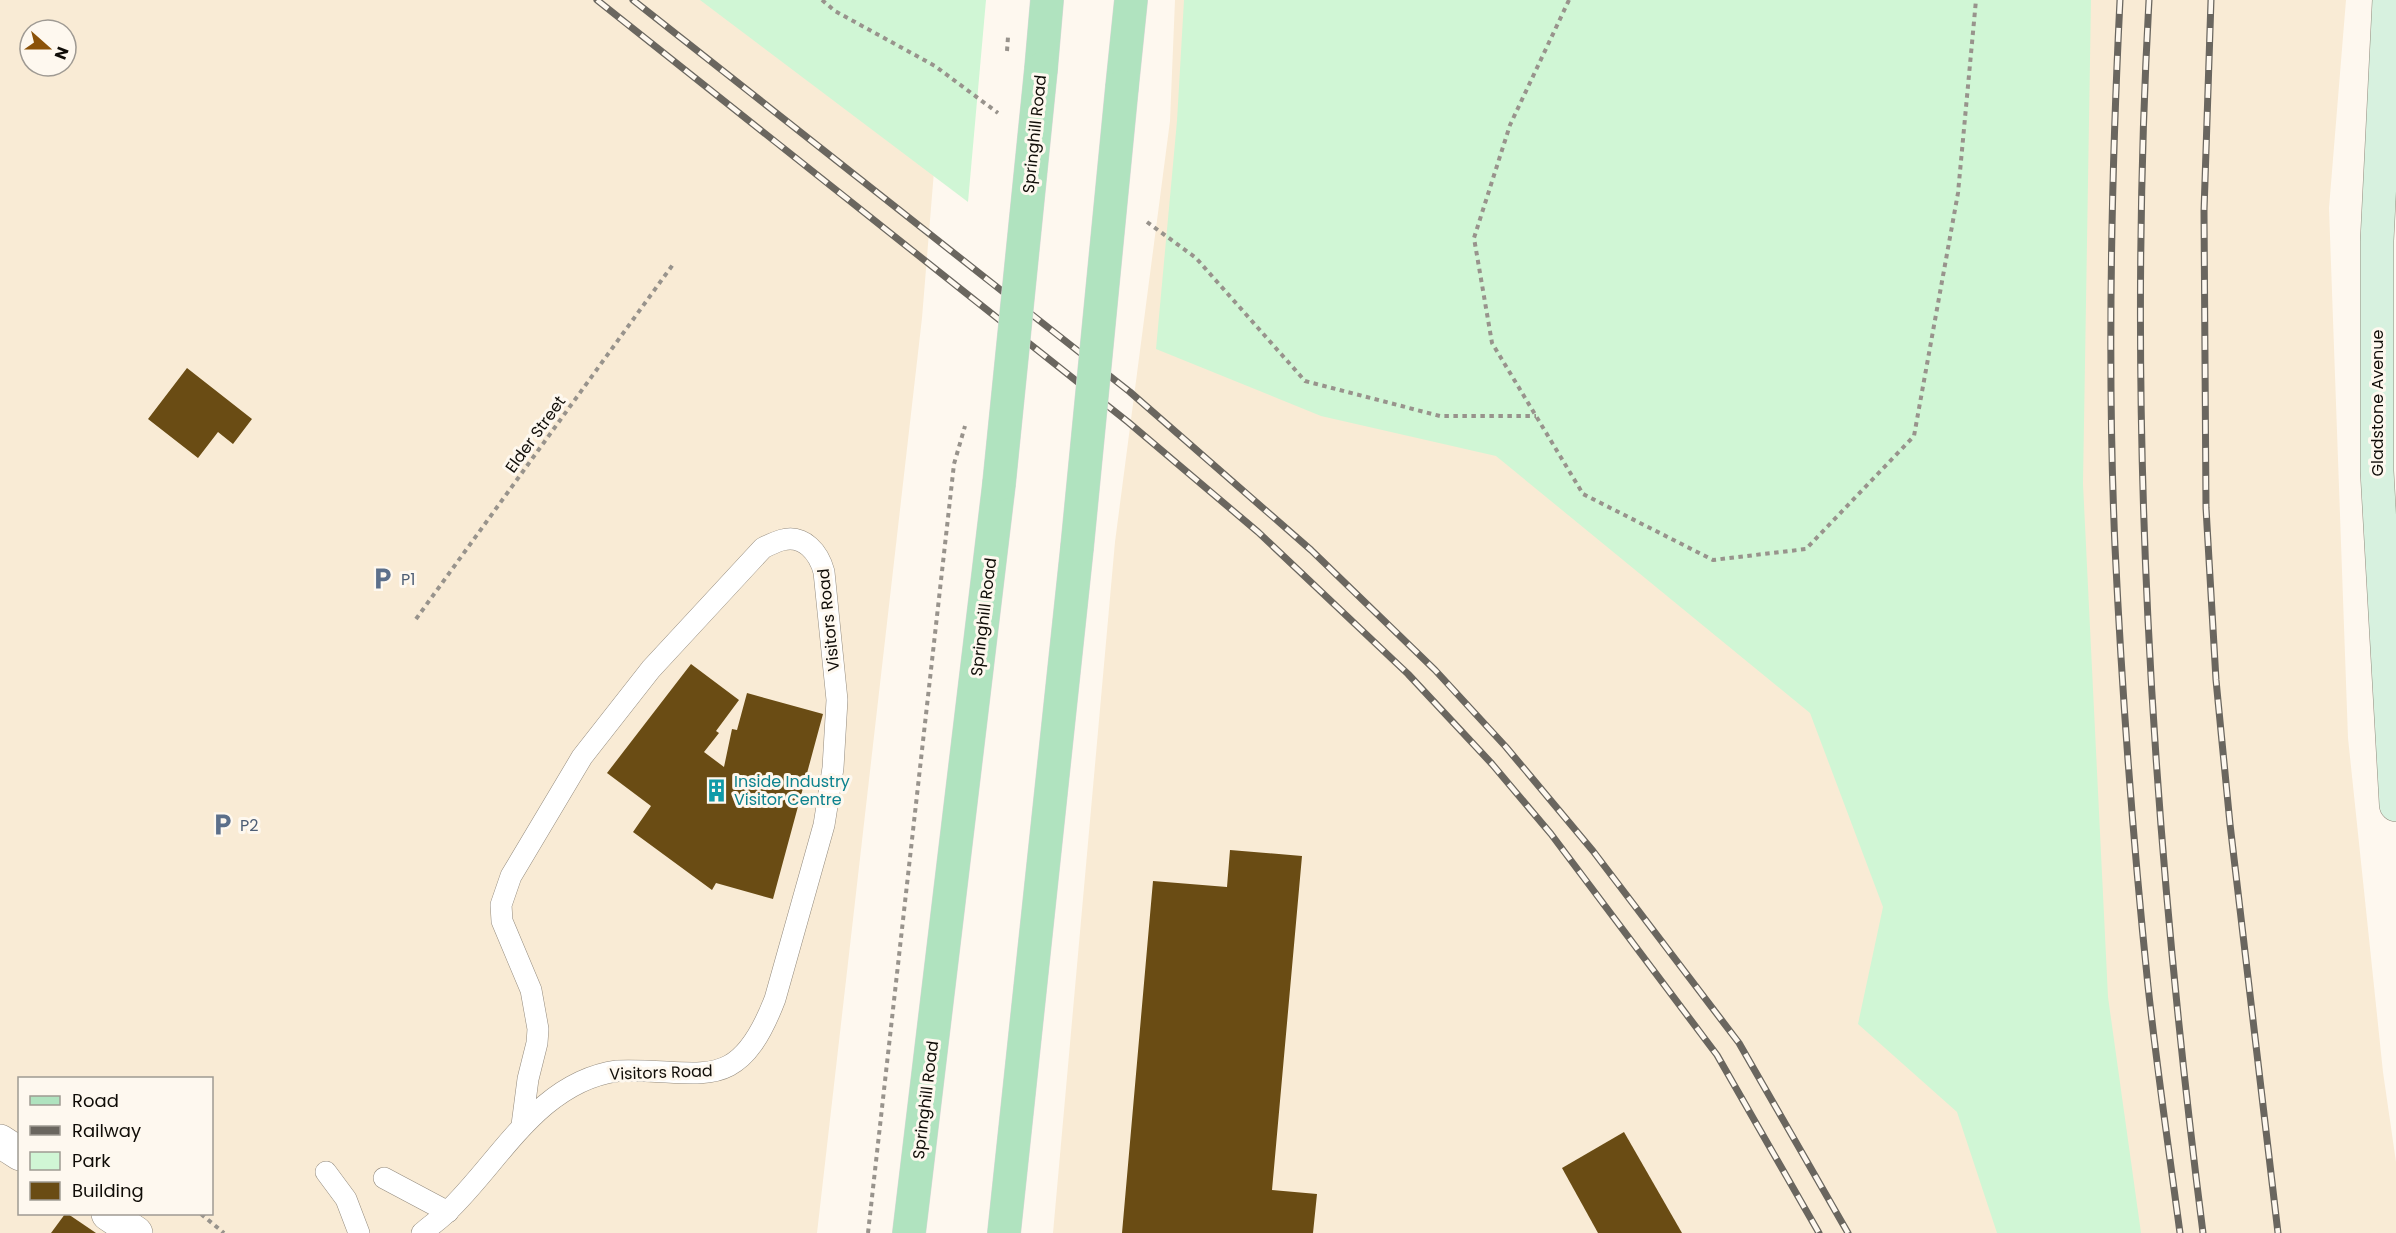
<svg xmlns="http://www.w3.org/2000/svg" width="2396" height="1233" font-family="Poppins,sans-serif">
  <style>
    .built { fill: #f9ebd5; fill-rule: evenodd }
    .green { fill: #d0f6d5 }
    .building { fill: #6a4c14 }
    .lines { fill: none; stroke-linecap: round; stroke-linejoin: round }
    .service-casing { stroke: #938a7d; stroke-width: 22 }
    .minor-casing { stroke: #938a7d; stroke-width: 34 }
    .secondary-casing { stroke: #938a7d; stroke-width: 34 }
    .primary-casing { stroke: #d9d8d7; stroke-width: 34 }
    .path { stroke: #98938c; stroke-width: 4; stroke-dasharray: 4.5 4.5; stroke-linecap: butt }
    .service { stroke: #fff; stroke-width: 21 }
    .minor { stroke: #fff; stroke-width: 33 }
    .secondary { stroke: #d7f1df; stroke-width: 33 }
    .primary { stroke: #b0e3bf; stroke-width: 33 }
    .rail-casing { stroke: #6a665f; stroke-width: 7 }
    .rail { stroke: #fef8ef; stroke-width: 4.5; stroke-dasharray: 14; stroke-linecap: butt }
    .primary-bridge-casing { stroke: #d9d8d7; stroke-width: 34; stroke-linecap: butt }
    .path-bridge { stroke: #98938c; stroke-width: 4; stroke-dasharray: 4.5 4.5; stroke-linecap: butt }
    .primary-bridge { stroke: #b0e3bf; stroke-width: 33 }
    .labels { text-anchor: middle; stroke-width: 6; stroke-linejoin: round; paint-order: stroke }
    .street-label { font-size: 16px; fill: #100d08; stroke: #fef8ef }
    .service-label { font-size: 16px; fill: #4e5e75; stroke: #fef8ef; text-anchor: start }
    .culture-label { font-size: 16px; fill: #0d838f; stroke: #fef8ef; text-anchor: start }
  </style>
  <rect width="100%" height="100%" fill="#fef8ef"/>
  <g class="built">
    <path d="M0 0H948L922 318 817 1233H0ZM30 30H66V66H30ZM20 1078H212V1214H20Z"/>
    <polygon points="1175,0 2346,0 2329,208 2348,738 2383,1072 2396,1162 2396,1233 1053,1233 1115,542 1170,121"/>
  </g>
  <g class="green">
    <polygon points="700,0 986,0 968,202"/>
    <polygon points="1184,0 2091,0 2083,484 2108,997 2141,1233 1997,1233 1957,1112 1858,1024 1883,907 1810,713 1496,456 1321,416 1156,349 1177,121"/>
  </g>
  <g class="building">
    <polygon points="187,368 252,419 233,444 218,432 198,458 148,419"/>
    <polygon points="691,664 739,700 716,731 719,733 704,752 724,767 732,729 737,730 747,693 823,714 773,899 716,883 712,890 633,832 651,806 607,773"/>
    <polygon points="1230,850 1302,856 1272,1190 1317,1194 1313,1233 1122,1233 1153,881 1227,887"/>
    <polygon points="1624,1132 1682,1233 1598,1233 1562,1168"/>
    <polygon points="65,1214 68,1214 96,1233 51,1233"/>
  </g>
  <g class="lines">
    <defs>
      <g id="service">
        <polyline points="326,1172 346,1199 359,1233"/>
        <polyline points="384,1178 448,1212"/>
        <path d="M422 1233C430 1226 439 1220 447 1212 499 1163 538 1082 617 1071 703 1068 737 1098 775 999L824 825 833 768 837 700 824 572C819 553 804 534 782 540 775 542 769 545 763 548L651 669 582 757 511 876 501 905 502 921 531 990 538 1029 537 1043 528 1079 522 1125"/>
      </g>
      <g id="minor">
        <polyline points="0,1141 20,1154"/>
        <polyline points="108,1214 136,1233"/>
      </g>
      <polyline id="secondary" points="2389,0 2377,241 2377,471 2396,805"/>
      <g id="primary">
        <polyline points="1041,69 1047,0"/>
        <polyline points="1122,87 1131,0"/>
        <polyline points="909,1233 999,484"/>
        <polyline points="1004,1233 1077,548"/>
      </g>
    </defs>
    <use href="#service" class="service-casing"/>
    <use href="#minor" class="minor-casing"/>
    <use href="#secondary" class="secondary-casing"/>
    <use href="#primary" class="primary-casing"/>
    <g class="path">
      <polyline points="822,0 835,11 935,66 998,113"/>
      <polyline points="1569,0 1510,125 1474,238 1492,343 1583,494 1713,560 1806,549 1914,436 1958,193 1976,0"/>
      <polyline points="1147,222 1196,258 1305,381 1440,416 1536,416"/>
      <polyline points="416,619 674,263"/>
      <polyline points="201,1214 224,1233"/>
      <polyline points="868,1233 954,464 965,426"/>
    </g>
    <use href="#service" class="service"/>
    <use href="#minor" class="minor"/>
    <use href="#secondary" class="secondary"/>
    <use href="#primary" class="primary"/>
    <defs>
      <g id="rail">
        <polyline points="597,0 1128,422 1258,532 1408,674 1492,764 1551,834 1717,1055 1819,1233"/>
        <polyline points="633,0 1130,392 1311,550 1435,670 1506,747 1593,851 1739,1043 1848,1233"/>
        <path d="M2120 0C2111 182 2107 365 2115 547 2122 693 2133 841 2148 986 2157 1069 2169 1151 2180 1233"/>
        <path d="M2149 0C2126 412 2151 824 2203 1233"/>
        <polyline points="2211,0 2204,211 2206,508 2216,680 2230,824 2278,1233"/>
      </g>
    </defs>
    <use href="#rail" class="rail-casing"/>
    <use href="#rail" class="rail"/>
    <defs>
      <g id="primary-bridge">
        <polyline points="999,484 1041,69"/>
        <polyline points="1077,548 1122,87"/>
      </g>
    </defs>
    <use href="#primary-bridge" class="primary-bridge-casing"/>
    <polyline class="path-bridge" points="1007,51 1008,37"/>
    <use href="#primary-bridge" class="primary-bridge"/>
  </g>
  <defs>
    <symbol id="parking-bare" viewBox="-9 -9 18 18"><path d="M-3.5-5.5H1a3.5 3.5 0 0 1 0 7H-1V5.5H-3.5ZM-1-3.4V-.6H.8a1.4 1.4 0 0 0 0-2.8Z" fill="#5c6f8a" stroke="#fef8ef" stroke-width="2.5" paint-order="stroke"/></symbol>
    <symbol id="building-bare" viewBox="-9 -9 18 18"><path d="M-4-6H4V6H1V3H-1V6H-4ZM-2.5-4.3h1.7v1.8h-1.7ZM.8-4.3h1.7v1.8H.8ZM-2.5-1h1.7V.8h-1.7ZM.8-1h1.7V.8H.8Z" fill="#0f9aa8" stroke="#fef8ef" stroke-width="2.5" paint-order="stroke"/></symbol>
  </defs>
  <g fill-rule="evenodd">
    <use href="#parking-bare" x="366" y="562" width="33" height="33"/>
    <use href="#building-bare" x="700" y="774" width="33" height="33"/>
    <use href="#parking-bare" x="206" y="808" width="33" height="33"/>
  </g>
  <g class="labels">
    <g class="street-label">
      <text transform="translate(1034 134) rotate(-84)" y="6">Springhill Road</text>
      <text transform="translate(2377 403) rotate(-90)" y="6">Gladstone Avenue</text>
      <text transform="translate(535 434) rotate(-54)" y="6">Elder Street</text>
      <text transform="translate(983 617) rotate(-83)" y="6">Springhill Road</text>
      <text transform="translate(828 620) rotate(-96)" y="6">Visitors Road</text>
      <text transform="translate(661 1072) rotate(-2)" y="6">Visitors Road</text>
      <text transform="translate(925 1100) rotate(-83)" y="6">Springhill Road</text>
    </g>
    <g class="service-label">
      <text x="401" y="585">P1</text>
      <text x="240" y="831">P2</text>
    </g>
    <g class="culture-label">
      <text x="734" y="787">Inside Industry<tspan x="734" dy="18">Visitor Centre</tspan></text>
    </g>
  </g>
  <rect x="18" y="1077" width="195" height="138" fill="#fef8ef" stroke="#9f9a93" stroke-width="1.5"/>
  <rect x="30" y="1096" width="30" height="9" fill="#b0e3bf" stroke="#9f9a93" stroke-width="1.5"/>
  <text x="72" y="1107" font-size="18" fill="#100d08">Road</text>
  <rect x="30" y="1126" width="30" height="9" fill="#6a665f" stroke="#9f9a93" stroke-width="1.5"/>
  <text x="72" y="1137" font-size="18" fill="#100d08">Railway</text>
  <rect x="30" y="1152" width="30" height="18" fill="#d0f6d5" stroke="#9f9a93" stroke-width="1.5"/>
  <text x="72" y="1167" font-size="18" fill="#100d08">Park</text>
  <rect x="30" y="1182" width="30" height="18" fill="#6a4c14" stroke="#9f9a93" stroke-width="1.5"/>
  <text x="72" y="1197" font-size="18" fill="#100d08">Building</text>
  <g transform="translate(48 48) rotate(111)"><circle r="28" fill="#fef8ef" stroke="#9f9a93" stroke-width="1.5"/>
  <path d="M0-4.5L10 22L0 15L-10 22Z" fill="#8b5209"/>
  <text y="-9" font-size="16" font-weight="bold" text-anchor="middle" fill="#100d08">N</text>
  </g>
</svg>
